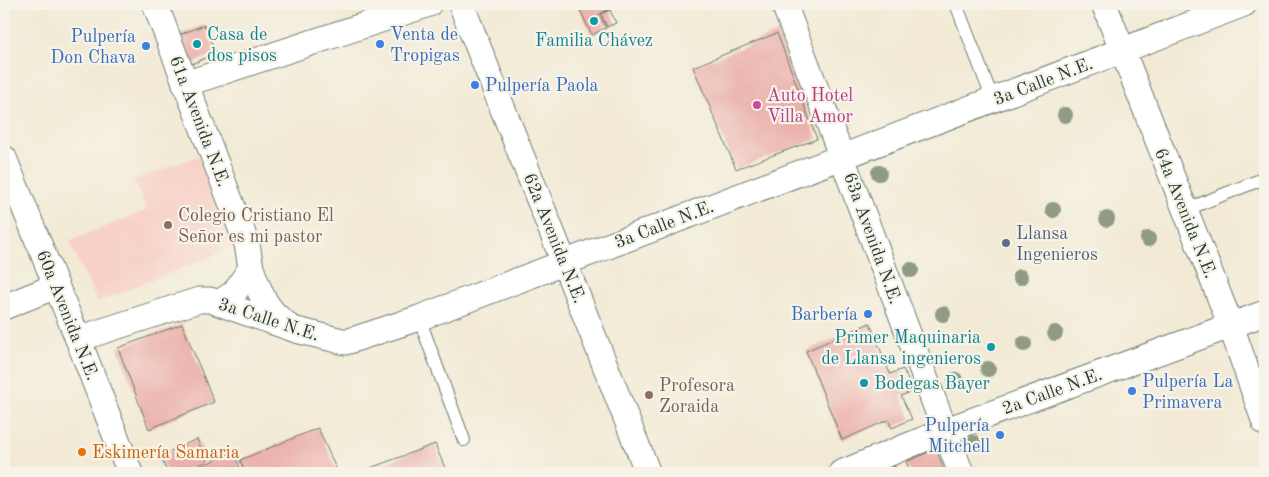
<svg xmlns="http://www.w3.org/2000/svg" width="1269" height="477" font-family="'Old Standard TT',serif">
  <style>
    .built { fill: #f7d1c7 }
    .building { fill: #ebb0ab }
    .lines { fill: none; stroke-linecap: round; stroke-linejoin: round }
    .service-casing { stroke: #697a6c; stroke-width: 14 }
    .minor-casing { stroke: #697a6c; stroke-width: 27 }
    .service { stroke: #fff; stroke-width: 12 }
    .minor { stroke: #fff; stroke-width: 25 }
    .tree { fill: #8f9b84 }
    .culture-dot { fill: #0f9aa8; stroke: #f7f3e8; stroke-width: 2 }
    .shop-dot { fill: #3f7fe0; stroke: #f7f3e8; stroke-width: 2 }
    .hotel-dot { fill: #d1479c; stroke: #f7f3e8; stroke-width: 2 }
    .education-dot { fill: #8d6e63; stroke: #f7f3e8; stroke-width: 2 }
    .service-dot { fill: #5c6f8a; stroke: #f7f3e8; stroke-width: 2 }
    .food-dot { fill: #e8710a; stroke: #f7f3e8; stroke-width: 2 }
    .labels { text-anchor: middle; stroke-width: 4.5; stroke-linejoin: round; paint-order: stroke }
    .culture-label { font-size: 18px; fill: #0d838f; stroke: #f7f3e8; text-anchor: start }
    .shop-label { font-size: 18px; fill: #366cbe; stroke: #f7f3e8; text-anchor: start }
    .street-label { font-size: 18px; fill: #1f3d34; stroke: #f7f3e8 }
    .hotel-label { font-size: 18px; fill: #b23c85; stroke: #f7f3e8; text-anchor: start }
    .education-label { font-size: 18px; fill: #785e54; stroke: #f7f3e8; text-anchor: start }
    .service-label { font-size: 18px; fill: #4e5e75; stroke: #f7f3e8; text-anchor: start }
    .food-label { font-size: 18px; fill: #c56008; stroke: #f7f3e8; text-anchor: start }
  </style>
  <rect width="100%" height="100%" fill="#f7f3e8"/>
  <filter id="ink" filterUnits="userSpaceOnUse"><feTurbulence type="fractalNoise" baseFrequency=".02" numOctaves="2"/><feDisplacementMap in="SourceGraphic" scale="10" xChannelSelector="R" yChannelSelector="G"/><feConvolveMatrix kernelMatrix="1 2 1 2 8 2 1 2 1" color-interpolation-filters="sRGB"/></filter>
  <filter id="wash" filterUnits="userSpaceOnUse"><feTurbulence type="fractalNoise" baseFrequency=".0096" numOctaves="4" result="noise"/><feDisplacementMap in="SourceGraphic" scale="20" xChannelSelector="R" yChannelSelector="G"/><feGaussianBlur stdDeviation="1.12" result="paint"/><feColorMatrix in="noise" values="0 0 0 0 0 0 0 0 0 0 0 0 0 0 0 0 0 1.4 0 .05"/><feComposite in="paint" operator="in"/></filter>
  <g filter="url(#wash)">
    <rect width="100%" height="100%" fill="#f2ead5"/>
    <polygon class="built" points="199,156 236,246 97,302 69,241 147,210 134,180"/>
    <g id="blocks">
      <g class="building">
        <polygon points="577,4 607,4 610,9 599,14 606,28 592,35"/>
        <polygon points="610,10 616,23 607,27 601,14"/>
        <polygon points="204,25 216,53 192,64 179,35"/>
        <polygon points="777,33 817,139 736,169 693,67"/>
        <polygon points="870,323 890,374 903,369 913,391 901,396 912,419 892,428 888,420 842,440 806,351"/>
        <polygon points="182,324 214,402 149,429 118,348"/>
        <polygon points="318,428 338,473 245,473 240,460"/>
        <polygon points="197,439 207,461 180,473 168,473 160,456"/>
        <polygon points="435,444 447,473 357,473"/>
        <polygon points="936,449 945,473 911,473 906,462"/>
        <polygon points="234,452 242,473 184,473"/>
        <polygon points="895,466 898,473 880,473"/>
      </g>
    </g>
  </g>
  <g filter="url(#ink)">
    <use href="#blocks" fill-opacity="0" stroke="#697a6c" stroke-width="1"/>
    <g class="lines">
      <defs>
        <g id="service">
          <polyline points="956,4 993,100"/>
          <polyline points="1185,210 1265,178"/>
          <polyline points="419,318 464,440"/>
        </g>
        <g id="minor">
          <polyline points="155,4 247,244 251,268 234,293 220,302"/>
          <polyline points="461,4 648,473"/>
          <polyline points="784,4 961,473"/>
          <polyline points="1104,4 1231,326 1265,423"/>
          <polyline points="185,84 429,4"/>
          <polyline points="4,158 78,339 130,473"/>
          <path d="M251 268C260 292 264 308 285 323"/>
          <polyline points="4,307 56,286"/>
          <polyline points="78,339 199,300 210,300 296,330 346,342 419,318 1244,4"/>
          <polyline points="841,473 944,431 1265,313"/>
        </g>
      </defs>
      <use href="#service" class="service-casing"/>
      <use href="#minor" class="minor-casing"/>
      <use href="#service" class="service"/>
      <use href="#minor" class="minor"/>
    </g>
    <g class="tree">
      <circle cx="1065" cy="115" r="8"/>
      <circle cx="879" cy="173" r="8"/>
      <circle cx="1053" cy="210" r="8"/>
      <circle cx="1107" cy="219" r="8"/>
      <circle cx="1148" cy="239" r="8"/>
      <circle cx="911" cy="270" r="8"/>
      <circle cx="1020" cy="277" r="8"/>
      <circle cx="943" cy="314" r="8"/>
      <circle cx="1055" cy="333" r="8"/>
      <circle cx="1024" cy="344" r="8"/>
      <circle cx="988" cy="369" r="8"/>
      <circle cx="955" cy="380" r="8"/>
      <circle cx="974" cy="443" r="8"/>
    </g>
  </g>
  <g class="culture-dot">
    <circle cx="594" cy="21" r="5"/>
    <circle cx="197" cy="44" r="5"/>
    <circle cx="991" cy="347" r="5"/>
    <circle cx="864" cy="383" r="5"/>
  </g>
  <g class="shop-dot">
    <circle cx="380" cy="44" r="5"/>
    <circle cx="146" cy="46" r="5"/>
    <circle cx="475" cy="85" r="5"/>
    <circle cx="868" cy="314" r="5"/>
    <circle cx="1132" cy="391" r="5"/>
    <circle cx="1000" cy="435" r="5"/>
  </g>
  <circle class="hotel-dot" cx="757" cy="105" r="5"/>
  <g class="education-dot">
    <circle cx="168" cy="225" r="5"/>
    <circle cx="649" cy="395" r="5"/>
  </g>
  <circle class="service-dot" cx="1006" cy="243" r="5"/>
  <circle class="food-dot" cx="82" cy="452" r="5"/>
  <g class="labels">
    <g class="culture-label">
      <text x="207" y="40">Casa de<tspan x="207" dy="21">dos pisos</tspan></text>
      <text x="594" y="46" text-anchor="middle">Familia Chávez</text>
      <text x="981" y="343" text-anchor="end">Primer Maquinaria<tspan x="981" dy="21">de Llansa ingenieros</tspan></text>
      <text x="874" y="389">Bodegas Bayer</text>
    </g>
    <g class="shop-label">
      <text x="390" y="40">Venta de<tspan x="390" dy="21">Tropigas</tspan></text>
      <text x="136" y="42" text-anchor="end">Pulpería<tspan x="136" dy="21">Don Chava</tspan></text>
      <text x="485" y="91">Pulpería Paola</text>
      <text x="858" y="320" text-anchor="end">Barbería</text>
      <text x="1142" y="387">Pulpería La<tspan x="1142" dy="21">Primavera</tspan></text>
      <text x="990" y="431" text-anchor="end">Pulpería<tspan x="990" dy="21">Mitchell</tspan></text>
    </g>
    <g class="street-label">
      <text transform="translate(1043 81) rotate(-21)" y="6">3a Calle N.E.</text>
      <text transform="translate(200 121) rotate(69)" y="6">61a Avenida N.E.</text>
      <text transform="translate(1186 213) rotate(68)" y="6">64a Avenida N.E.</text>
      <text transform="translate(664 224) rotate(-21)" y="6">3a Calle N.E.</text>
      <text transform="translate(555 238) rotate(68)" y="6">62a Avenida N.E.</text>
      <text transform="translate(873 238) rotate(70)" y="6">63a Avenida N.E.</text>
      <text transform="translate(68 315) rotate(68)" y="6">60a Avenida N.E.</text>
      <text transform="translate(269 319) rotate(18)" y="6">3a Calle N.E.</text>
      <text transform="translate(1052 391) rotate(-20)" y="6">2a Calle N.E.</text>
    </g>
    <g class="hotel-label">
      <text x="767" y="101">Auto Hotel<tspan x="767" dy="21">Villa Amor</tspan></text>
    </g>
    <g class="education-label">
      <text x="178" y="221">Colegio Cristiano El<tspan x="178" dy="21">Señor es mi pastor</tspan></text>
      <text x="659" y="391">Profesora<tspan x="659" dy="21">Zoraida</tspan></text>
    </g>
    <g class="service-label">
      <text x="1016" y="239">Llansa<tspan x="1016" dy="21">Ingenieros</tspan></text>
    </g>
    <g class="food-label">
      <text x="92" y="458">Eskimería Samaria</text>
    </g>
  </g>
  <rect width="1269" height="477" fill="none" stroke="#f7f3e8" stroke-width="20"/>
</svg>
